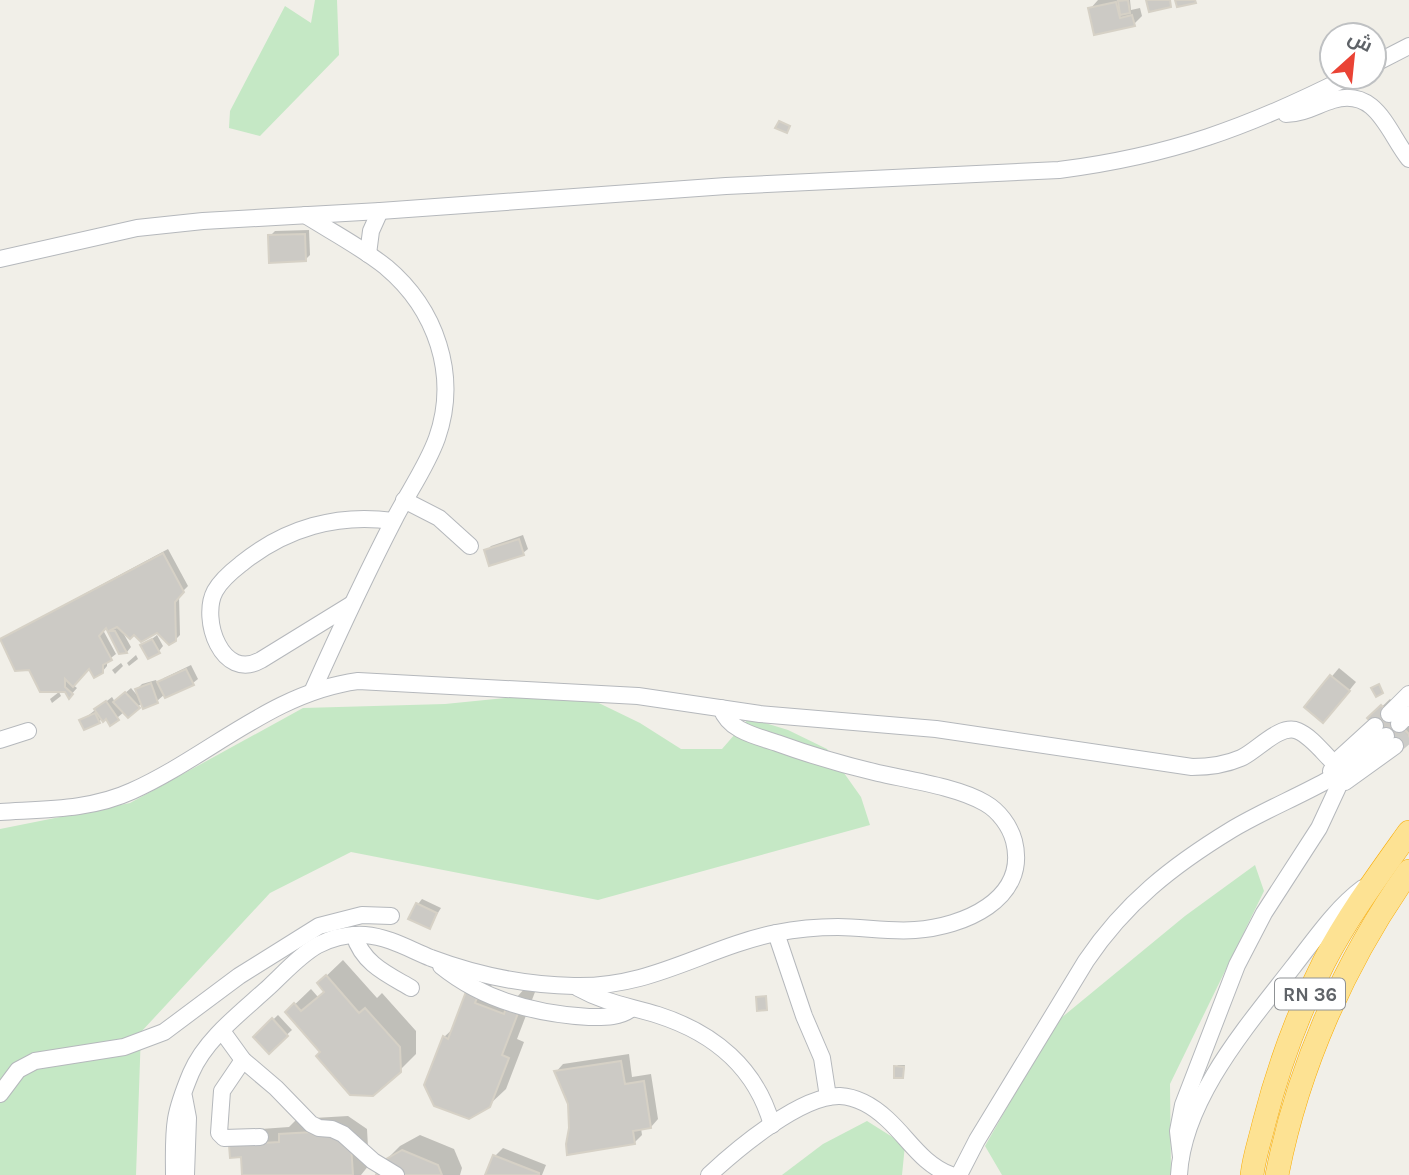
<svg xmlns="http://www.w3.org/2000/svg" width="1409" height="1175" font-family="Karla,Cairo,sans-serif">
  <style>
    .green { fill: #c5e8c5 }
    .shadow { fill: #0003 }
    .building { fill: #cccac5; stroke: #d6d1c6; stroke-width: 2 }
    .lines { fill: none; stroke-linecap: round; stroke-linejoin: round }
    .minor-tunnel { stroke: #ccccc8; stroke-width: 16; stroke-dasharray: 16 8; stroke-linecap: butt }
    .minor-casing { stroke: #b5b8bc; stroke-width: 18 }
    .highway-casing { stroke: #f9ab00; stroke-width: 24 }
    .minor { stroke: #fff; stroke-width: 16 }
    .highway { stroke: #fde293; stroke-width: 23 }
    .labels { text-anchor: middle; stroke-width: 7; stroke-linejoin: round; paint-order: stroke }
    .shield { fill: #fff; stroke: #8f9295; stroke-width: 2 }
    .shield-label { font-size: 19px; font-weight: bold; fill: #5f6368 }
  </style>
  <rect width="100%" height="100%" fill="#f1efe8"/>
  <g class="green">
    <polygon points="315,0 337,0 339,55 260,136 229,128 230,111 285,6 311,23"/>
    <polygon points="574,691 640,723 681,749 722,749 749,718 788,730 827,749 861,797 870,825 598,900 351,852 270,893 141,1032 136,1175 0,1175 0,829 130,803 303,708 445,704"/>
    <polygon points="1255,865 1264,891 1170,1084 1171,1175 1002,1175 985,1146 1055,1023 1185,916"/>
    <polygon points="867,1121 905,1145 902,1175 782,1175 823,1144"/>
  </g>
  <g class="shadow">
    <polygon points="1130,0 1131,10 1140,8 1142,16 1134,24 1090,9 1098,0"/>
    <polygon points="309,230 310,255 305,260 270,236 275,231"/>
    <polygon points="523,535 528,549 523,553 486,551 491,546"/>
    <polygon points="168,549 188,586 179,595 180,635 175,640 155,630 134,633 121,629 131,647 127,652 120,652 106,626 103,630 116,654 107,661 107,666 102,672 90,666 73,685 77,688 69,697 66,690 30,669 1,640 6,636"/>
    <polygon points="157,635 163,646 159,651 143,646"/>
    <polygon points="136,655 138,659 129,666 127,663"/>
    <polygon points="121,663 123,666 115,674 112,670"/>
    <polygon points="191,665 198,679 193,683 165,694 157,701 144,707 142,703 128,716 124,712 111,723 107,717 99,721 81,721 112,697 115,702 131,688 141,700 137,689 142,684 156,680 158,684 164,678"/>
    <polygon points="1339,668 1356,682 1331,713 1306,707"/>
    <polygon points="59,692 61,696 52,703 50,699"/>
    <polygon points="1390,699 1409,718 1409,735 1370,718"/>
    <polygon points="422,899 441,908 429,927 418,904"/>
    <polygon points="343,960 377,998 382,993 416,1031 416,1054 400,1070 322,1052 287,1012 311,989 318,997 325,991 319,983"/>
    <polygon points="485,974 494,977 491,987 517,997 525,988 535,992 517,1039 524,1042 506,1089 489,1105 444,1037 455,1027 469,990"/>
    <polygon points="278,1015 292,1030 269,1051 255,1037"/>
    <polygon points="629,1054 632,1077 651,1074 658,1119 651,1127 641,1128 642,1135 634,1143 571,1128 569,1104 556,1072 563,1064"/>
    <polygon points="898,1065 905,1065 903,1077 896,1067"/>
    <polygon points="348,1116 367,1129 369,1165 361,1175 244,1175 243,1155 247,1130 289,1127 297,1119"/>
    <polygon points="420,1135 454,1149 462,1168 460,1175 378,1175 383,1163 400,1146"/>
    <polygon points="503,1148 546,1165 542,1175 487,1175 495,1156"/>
  </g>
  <g class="building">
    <polygon points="1128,0 1130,13 1120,15 1118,1"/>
    <polygon points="1146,0 1170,0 1171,7 1149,12"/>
    <polygon points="1175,0 1195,0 1196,3 1177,7"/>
    <polygon points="1116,2 1120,18 1132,15 1135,26 1094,35 1088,8"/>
    <polygon points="779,121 790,126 787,133 775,128"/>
    <polygon points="305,234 306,261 269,263 268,235"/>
    <polygon points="519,539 524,555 489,566 484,550"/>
    <polygon points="163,553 184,592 175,602 176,641 169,645 157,633 141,642 134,635 130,639 117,627 109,631 115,631 127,653 119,654 106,628 99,636 112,660 103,665 103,673 94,678 89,669 73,687 65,679 65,687 73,694 69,699 65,692 40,692 29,670 15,671 0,639"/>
    <polygon points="152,639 160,653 148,659 140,645"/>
    <polygon points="186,669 194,685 165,698 157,682"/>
    <polygon points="1330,675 1350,691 1323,723 1304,707"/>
    <polygon points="151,683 158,703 143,709 135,689"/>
    <polygon points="1379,684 1383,693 1376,697 1371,688"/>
    <polygon points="125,692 140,708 128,718 113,702"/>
    <polygon points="106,701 119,720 110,726 106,719 103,722 94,709"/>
    <polygon points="1381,705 1409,734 1409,738 1398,749 1367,718"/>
    <polygon points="95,713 100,723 84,730 79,720"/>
    <polygon points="416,903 437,913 430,929 408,919"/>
    <polygon points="326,975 359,1013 365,1008 400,1047 401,1072 373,1096 350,1095 316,1056 320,1052 285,1012 294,1003 301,1011 324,992 317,983"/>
    <polygon points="467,989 479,993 475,1003 504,1014 507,1004 520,1008 502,1055 509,1058 490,1107 469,1119 434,1106 424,1085 443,1036 448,1039"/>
    <polygon points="766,996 767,1010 757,1011 756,997"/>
    <polygon points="272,1018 288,1036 269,1054 253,1037"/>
    <polygon points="621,1061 625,1084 644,1081 651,1128 633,1131 635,1144 567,1155 566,1144 569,1128 568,1104 554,1071"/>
    <polygon points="894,1066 904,1067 903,1078 894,1078"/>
    <polygon points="331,1131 351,1145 353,1175 242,1175 241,1157 230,1158 229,1145 279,1142 279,1134"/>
    <polygon points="402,1150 438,1165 442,1175 376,1175 381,1162"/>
    <polygon points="493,1155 539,1173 539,1175 485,1175"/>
  </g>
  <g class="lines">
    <polyline class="minor-tunnel" points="1395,746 1409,734"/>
    <defs>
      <g id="minor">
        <polyline points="1374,64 1409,46"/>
        <path d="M1286 114C1303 114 1317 105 1333 100 1377 87 1388 133 1409 159"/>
        <path d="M305 215C332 232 361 247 386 267 436 309 459 375 437 438 427 466 409 491 395 518 366 574 339 632 313 690"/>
        <polyline points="368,254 371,231 380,211"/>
        <path d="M0 259 137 228 203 221 380 211 726 186 1059 170C1170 156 1249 127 1348 77"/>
        <polyline points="404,500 439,518 470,546"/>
        <path d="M352 604 261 660C222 682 200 619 215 591 221 580 232 571 241 564 285 528 338 513 393 521"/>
        <polyline points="1389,714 1409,694"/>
        <polyline points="1399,724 1409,714"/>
        <polyline points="0,740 28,731"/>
        <polyline points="1331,771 1341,757 1375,726"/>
        <polyline points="1345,782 1395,746"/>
        <path d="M0 812C45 809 91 810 132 791 208 757 273 692 358 681L638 696 760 714 936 729 1192 767C1209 767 1225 765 1241 758 1257 751 1280 723 1298 731 1312 737 1324 754 1335 764"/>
        <polyline points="776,933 804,1016 822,1058 828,1097"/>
        <path d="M354 935C363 964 387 974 411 988"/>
        <path d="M441 966C483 1000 536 1014 589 1017 604 1017 618 1018 631 1009"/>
        <path d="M578 988C605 1003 629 1006 658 1015 714 1033 756 1068 772 1125"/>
        <polyline points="222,1031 243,1060 276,1088 311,1124 319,1128 332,1129 343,1134 373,1161 396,1175"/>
        <polyline points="243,1060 222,1091 219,1133 224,1138 260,1137"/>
        <polyline points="0,1094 18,1070 35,1061 124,1047 164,1032 239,976 319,926 362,915 391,916"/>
        <polyline points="184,1097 188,1118 186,1175"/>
        <polyline points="1181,1157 1178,1131 1183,1105 1237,965 1264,913 1319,828 1339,785"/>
        <path d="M174 1175C174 1157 173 1137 176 1119 178 1107 186 1085 191 1073 206 1038 243 1011 270 986 285 972 300 955 318 945 332 938 349 934 365 935 389 937 409 949 431 958 476 975 526 985 574 986 652 988 704 948 776 933 796 929 817 927 838 927 863 927 889 932 915 930 962 927 1029 900 1014 841 1010 826 999 811 985 803 958 787 909 780 878 773 844 765 810 755 777 743 756 736 729 731 721 708"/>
        <path d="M709 1175C737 1149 801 1095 840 1096 858 1097 874 1107 887 1119 909 1139 922 1164 951 1175"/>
        <path d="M959 1175 977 1140 1086 961C1125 903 1172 866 1231 830 1261 812 1295 798 1326 781 1347 768 1367 753 1386 736"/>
        <path d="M1179 1175C1183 1099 1248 1025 1293 967 1315 939 1335 909 1363 888"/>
      </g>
      <g id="highway">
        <path d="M1252 1175C1254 1157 1260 1140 1264 1123 1278 1068 1298 1013 1324 962 1348 916 1379 874 1409 832"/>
        <path d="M1277 1175C1298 1067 1345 961 1409 871"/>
      </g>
    </defs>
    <use href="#minor" class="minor-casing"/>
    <use href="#highway" class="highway-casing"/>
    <use href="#minor" class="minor"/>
    <use href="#highway" class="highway"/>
  </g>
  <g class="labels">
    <rect class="shield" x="1275" y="978.5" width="70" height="31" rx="5"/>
    <g class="shield-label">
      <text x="1310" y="1001">RN 36</text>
    </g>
  </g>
  <g transform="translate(1353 56) rotate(27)"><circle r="33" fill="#ffffff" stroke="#bfc1c3" stroke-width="2"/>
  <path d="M0-5L12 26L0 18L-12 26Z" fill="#ea4335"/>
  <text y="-10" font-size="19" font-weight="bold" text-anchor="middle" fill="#5f6368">ش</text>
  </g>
</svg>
